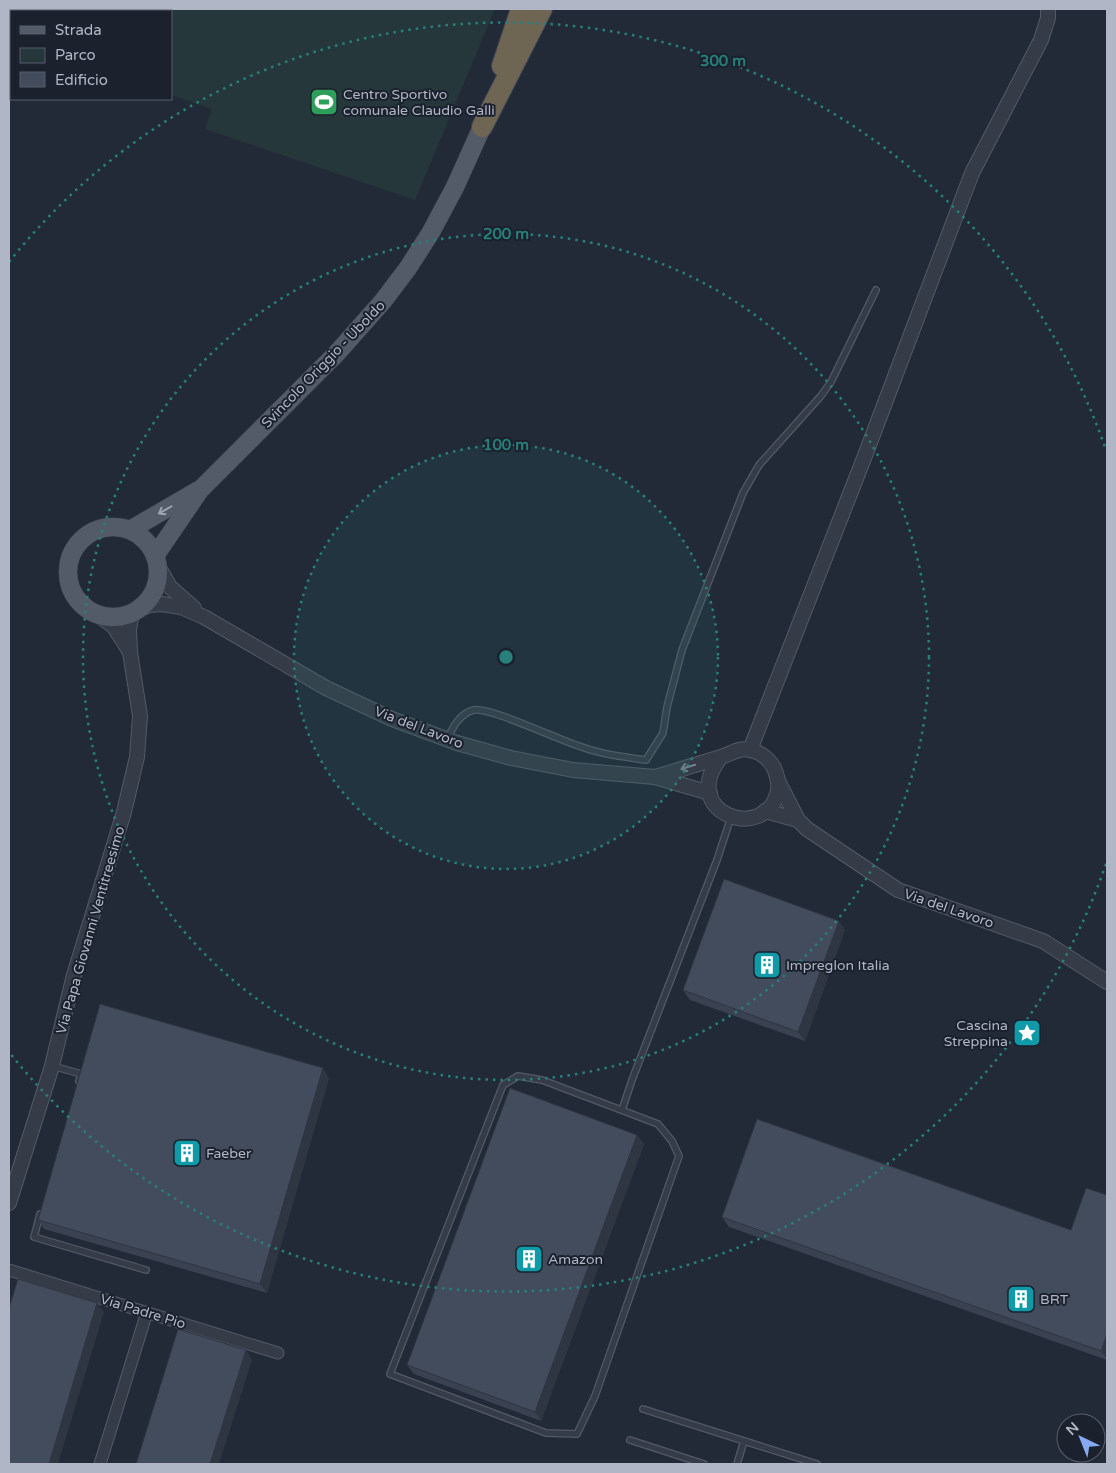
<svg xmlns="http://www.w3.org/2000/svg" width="1116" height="1473" font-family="'Varela Round',sans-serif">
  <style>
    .green { fill: #25373a }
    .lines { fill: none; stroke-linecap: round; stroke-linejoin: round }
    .service-casing { stroke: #535966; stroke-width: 8 }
    .minor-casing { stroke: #535966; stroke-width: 13 }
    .tertiary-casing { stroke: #535966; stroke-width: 16 }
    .primary-casing { stroke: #3f4552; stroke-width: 19 }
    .motorway-casing { stroke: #404653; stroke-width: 22 }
    .service { stroke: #353c48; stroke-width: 5.5 }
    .minor { stroke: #353c48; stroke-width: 11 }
    .tertiary { stroke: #353c48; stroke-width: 14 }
    .primary { stroke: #535b68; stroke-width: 18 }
    .motorway { stroke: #6e6553; stroke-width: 20 }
    .wall { fill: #3a4150 }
    .shaded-wall { fill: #2f3541 }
    .building { fill: #434c5d; stroke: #2f3541 }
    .oneway { stroke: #9da4b2 }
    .oneway2 { stroke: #797f8d }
    .ring { fill: none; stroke: #27807b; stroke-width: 2.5; stroke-dasharray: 2.5 5 }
    .labels { text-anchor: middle; stroke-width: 4; stroke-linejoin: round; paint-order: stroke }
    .poi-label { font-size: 14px; fill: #b0b6c5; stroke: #1b212d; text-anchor: start }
    .street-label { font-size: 14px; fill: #b0b6c5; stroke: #1b212d }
    .centre { fill: #27807b; stroke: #1b212d; stroke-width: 2.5 }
    .ring-label { font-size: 15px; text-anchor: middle; font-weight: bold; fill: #27807b; stroke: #1b212d; stroke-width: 4; stroke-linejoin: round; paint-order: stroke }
  </style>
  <rect width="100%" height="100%" fill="#222a38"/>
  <polygon class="green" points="9,9 495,9 415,200 205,129 212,109 171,95 171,11 11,11 11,41 9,40"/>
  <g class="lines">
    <defs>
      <g id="service">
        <path d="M447 739C453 727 460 713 474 710 490 707 559 740 579 746 600 754 623 757 646 760L663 733 667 707 682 650 743 493 759 465 820 397 831 382 876 290"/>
        <polyline points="53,1066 81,1074 79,1081"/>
        <polygon points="518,1076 542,1080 658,1124 672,1141 679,1156 595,1396 577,1434 546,1433 390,1374 503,1085"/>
        <polyline points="622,1110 632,1080 717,860 731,817"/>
        <polyline points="40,1214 34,1237 146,1270"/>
        <polyline points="643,1409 817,1464"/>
        <polyline points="630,1440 704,1464"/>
        <polyline points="737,1464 744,1441"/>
      </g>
      <g id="minor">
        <polyline points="9,1270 278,1353"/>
        <polyline points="100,1464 147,1312"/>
      </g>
      <g id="tertiary">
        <polyline points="158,566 170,587 194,608"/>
        <polyline points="137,610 150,605 162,604 181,607 204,617 326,688 392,719 457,743 511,758 573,770 655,777 710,793"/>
        <polyline points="96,613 114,627 130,652 129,630 132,612"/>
        <polyline points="750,750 866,453 972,173 1041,40 1048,18 1048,9"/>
        <path d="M655 777C676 771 697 764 718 758 729 755 738 747 750 750 760 752 769 759 774 768 777 775 779 782 778 790 767 845 676 813 721 757"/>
        <polyline points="778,781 798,820 807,829 898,890 1043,941 1107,982"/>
        <polyline points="765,811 798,820"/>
        <polyline points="9,1203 52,1066 74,975 124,812 137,757 140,716 130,652"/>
      </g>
      <g id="primary">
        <circle cx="113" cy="572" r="45"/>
        <polyline points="130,530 197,491"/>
        <polyline points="155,556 200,490 337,353 383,301 408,268 431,232 455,187 487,116"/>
      </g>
      <g id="motorway">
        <polyline points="502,66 521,9"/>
        <polyline points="482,127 542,9"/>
      </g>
    </defs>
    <use href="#service" class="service-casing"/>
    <use href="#minor" class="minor-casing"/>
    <use href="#tertiary" class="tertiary-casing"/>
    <use href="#primary" class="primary-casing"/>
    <use href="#motorway" class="motorway-casing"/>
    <use href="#service" class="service"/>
    <use href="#minor" class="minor"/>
    <use href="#tertiary" class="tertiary"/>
    <use href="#primary" class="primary"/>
    <use href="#motorway" class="motorway"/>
  </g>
  <g class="wall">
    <polygon points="845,930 805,1041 690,1000 683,990"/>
    <polygon points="329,1078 267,1293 44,1229 38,1220"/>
    <polygon points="644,1144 541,1421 414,1374 407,1365"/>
    <polygon points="1107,1195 1107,1360 729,1227 722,1217 1071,1230"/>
  </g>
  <g class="shaded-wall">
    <polygon points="121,9 132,9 131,11 120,11"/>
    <polygon points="839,921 845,930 805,1041 798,1032"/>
    <polygon points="9,1062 11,1065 9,1073"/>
    <polygon points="323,1068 329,1078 267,1293 260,1284"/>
    <polygon points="637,1135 644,1144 541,1421 535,1412"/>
    <polygon points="97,1303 104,1312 58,1464 49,1464"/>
    <polygon points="1107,1334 1107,1359 1101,1351"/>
    <polygon points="246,1350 252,1360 219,1464 210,1464"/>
  </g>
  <g class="building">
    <polygon points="102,9 121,9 120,11 101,11"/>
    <polygon points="724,879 839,921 798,1032 683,990"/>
    <polygon points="100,1004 323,1068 260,1284 38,1220"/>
    <polygon points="510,1088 637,1135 535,1412 407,1365"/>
    <polygon points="757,1119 1071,1230 1086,1188 1107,1195 1107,1334 1101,1351 722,1217"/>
    <polygon points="18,1279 97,1303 49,1464 9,1464 9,1308"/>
    <polygon points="178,1329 246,1350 210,1464 136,1464"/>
  </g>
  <defs><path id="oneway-shaft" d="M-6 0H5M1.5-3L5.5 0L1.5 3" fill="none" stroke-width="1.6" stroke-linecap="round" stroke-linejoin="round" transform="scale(1.25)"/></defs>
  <use class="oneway" href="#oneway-shaft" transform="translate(165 510) rotate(150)"/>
  <use class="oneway2" href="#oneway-shaft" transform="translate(688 767) rotate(163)"/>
  <circle cx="506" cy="657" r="212" fill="#27807b" fill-opacity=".12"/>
  <g class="ring">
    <circle cx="506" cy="657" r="212"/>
    <circle cx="506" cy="657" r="423"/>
    <path d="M1106 864A635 635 0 0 1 9 1052M9 262A635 635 0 0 1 1106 450"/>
  </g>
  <defs>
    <symbol id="stadium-square" viewBox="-11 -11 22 22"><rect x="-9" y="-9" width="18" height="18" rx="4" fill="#2e9e5b" stroke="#1b212d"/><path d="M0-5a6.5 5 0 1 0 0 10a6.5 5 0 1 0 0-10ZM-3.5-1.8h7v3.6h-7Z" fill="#fff"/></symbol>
    <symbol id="building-square" viewBox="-11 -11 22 22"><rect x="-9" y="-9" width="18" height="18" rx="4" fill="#0f9aa8" stroke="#1b212d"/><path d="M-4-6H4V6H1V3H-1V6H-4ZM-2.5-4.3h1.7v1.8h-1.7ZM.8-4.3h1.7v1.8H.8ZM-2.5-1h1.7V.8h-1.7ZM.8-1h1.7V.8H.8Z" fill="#fff"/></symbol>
    <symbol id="sight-square" viewBox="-11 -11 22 22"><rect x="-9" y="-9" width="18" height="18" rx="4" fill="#0f9aa8" stroke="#1b212d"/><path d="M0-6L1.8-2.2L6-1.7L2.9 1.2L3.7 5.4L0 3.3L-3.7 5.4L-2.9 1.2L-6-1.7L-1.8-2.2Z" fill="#fff"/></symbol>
  </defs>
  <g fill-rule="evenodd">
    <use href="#stadium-square" x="308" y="86" width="32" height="32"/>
    <use href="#building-square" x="751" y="949" width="32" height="32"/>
    <use href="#sight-square" x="1011" y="1017" width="32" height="32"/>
    <use href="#building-square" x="171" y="1137" width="32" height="32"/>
    <use href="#building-square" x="513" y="1243" width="32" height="32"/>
    <use href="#building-square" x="1005" y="1283" width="32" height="32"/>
  </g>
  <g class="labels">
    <g class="poi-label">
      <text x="343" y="99">Centro Sportivo<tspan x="343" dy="16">comunale Claudio Galli</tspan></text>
      <text x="786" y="970">Impreglon Italia</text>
      <text x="1008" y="1030" text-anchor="end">Cascina<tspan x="1008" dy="16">Streppina</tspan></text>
      <text x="206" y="1158">Faeber</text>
      <text x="548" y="1264">Amazon</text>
      <text x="1040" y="1304">BRT</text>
    </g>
    <g class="street-label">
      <text transform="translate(323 364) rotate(-46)" y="5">Svincolo Origgio - Uboldo</text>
      <text transform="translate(419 727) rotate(21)" y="5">Via del Lavoro</text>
      <text transform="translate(949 908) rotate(19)" y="5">Via del Lavoro</text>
      <text transform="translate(90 930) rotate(-74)" y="5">Via Papa Giovanni Ventitreesimo</text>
      <text transform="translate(143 1311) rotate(17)" y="5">Via Padre Pio</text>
    </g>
  </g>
  <circle cx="506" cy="657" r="8" class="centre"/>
  <g class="ring-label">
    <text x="723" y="66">300 m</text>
    <text x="506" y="239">200 m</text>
    <text x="506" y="450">100 m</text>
  </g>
  <rect width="1116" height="1473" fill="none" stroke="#b0b6c5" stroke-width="20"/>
  <rect x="10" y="10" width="162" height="90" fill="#1b212d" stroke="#575d6a"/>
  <rect x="20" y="26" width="25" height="8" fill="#535b68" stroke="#575d6a"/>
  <text x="55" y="35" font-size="15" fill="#b0b6c5">Strada</text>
  <rect x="20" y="48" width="25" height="15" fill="#25373a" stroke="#575d6a"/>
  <text x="55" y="60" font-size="15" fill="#b0b6c5">Parco</text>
  <rect x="20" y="72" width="25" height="15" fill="#434c5d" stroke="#575d6a"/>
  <text x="55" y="85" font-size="15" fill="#b0b6c5">Edificio</text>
  <g transform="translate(1081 1438) rotate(317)"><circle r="24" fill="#1b212d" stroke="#575d6a"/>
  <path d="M0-4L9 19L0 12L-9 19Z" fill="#86a9f3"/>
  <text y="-8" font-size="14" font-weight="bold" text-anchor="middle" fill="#b0b6c5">N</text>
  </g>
</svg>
